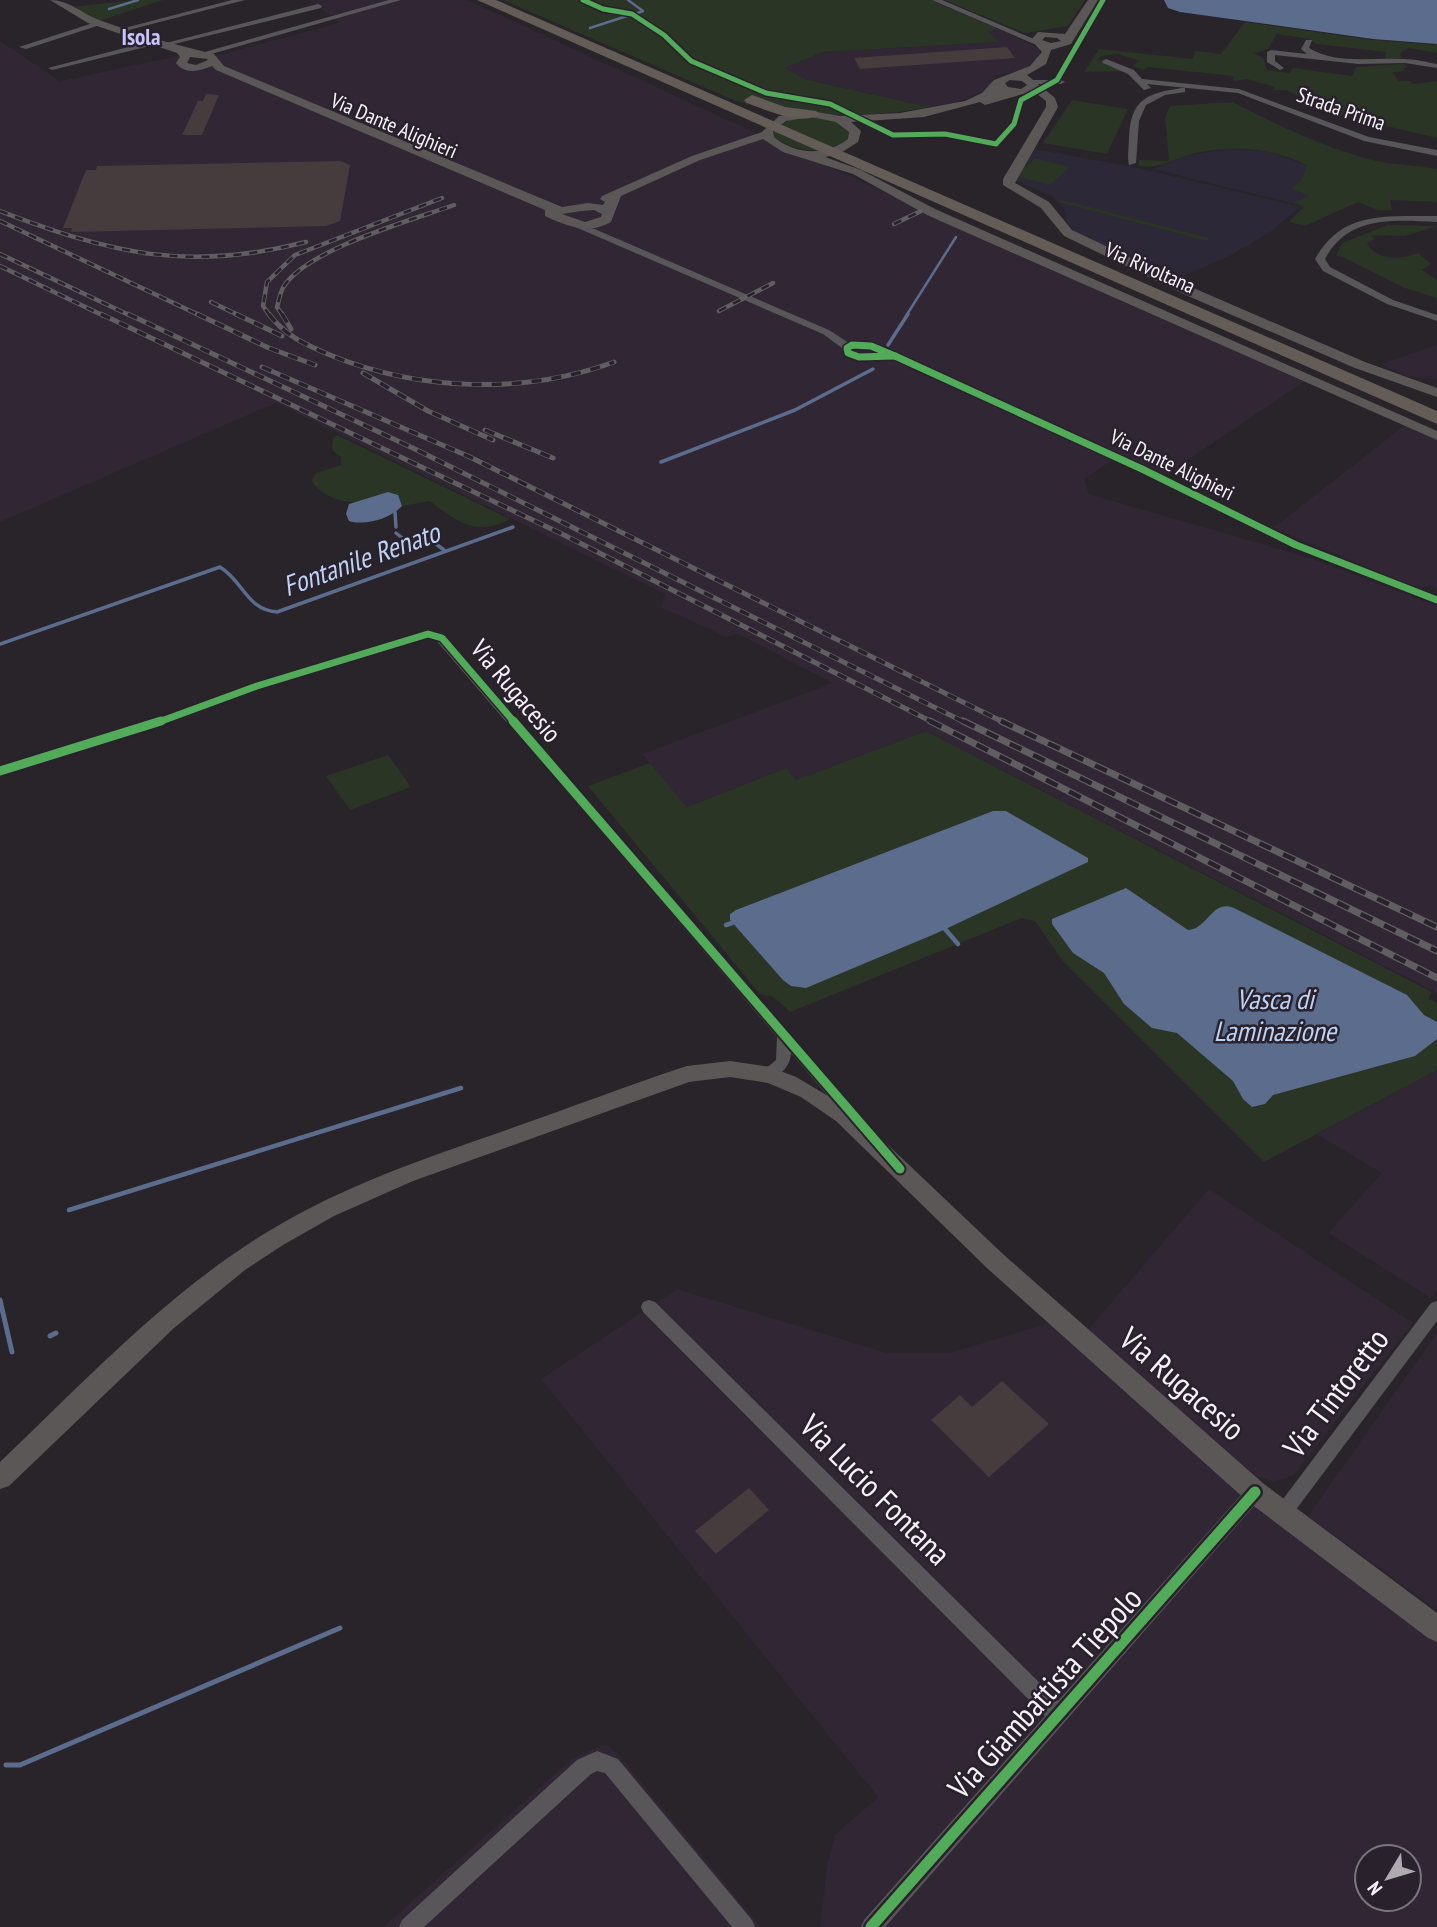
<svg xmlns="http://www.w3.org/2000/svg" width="1437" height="1927" font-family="'PT Sans Narrow',sans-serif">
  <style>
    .built { fill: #302634; fill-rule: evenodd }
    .education { fill: #2d2837 }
    .green { fill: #2a3525 }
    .water { fill: #5b6c8c }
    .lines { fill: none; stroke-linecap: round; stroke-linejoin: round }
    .stream-far3 { stroke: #5b6c8c; stroke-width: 2.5 }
    .stream-far2 { stroke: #5b6c8c; stroke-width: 3.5 }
    .stream-far1 { stroke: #5b6c8c; stroke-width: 4.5 }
    .stream { stroke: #5b6c8c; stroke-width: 5 }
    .building { fill: #463c3d }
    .street { fill: #59565a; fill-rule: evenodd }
    .secondary { fill: #5c5757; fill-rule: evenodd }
    .highway { fill: #645c56; fill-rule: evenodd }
    .rail-far2-casing { stroke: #615e62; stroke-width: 4.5 }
    .rail-far1-casing { stroke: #615e62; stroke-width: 5 }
    .rail-casing { stroke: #615e62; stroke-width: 7 }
    .rail-far2 { stroke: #29222c; stroke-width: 2.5; stroke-dasharray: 8; stroke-linecap: butt }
    .rail-far1 { stroke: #29222c; stroke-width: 3.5; stroke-dasharray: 10; stroke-linecap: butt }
    .rail { stroke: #29222c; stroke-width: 4.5; stroke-dasharray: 13; stroke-linecap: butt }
    .cycleway-far3-casing { stroke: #29222c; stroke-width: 8 }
    .cycleway-far2-casing { stroke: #29222c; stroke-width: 10 }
    .cycleway-far1-casing { stroke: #29222c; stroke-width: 13 }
    .cycleway-casing { stroke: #29222c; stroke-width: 16 }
    .cycleway-far3 { stroke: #51ab58; stroke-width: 5 }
    .cycleway-far2 { stroke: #51ab58; stroke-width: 7 }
    .cycleway-far1 { stroke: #51ab58; stroke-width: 9 }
    .cycleway { stroke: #51ab58; stroke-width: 11 }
    .labels { text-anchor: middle; stroke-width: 5; stroke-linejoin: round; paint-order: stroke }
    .far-street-label { font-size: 21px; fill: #f7f2f9; stroke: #29222c }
    .far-neighbourhood-label { font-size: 23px; font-weight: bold; fill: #cac5ff; stroke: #29222c }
    .street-label { font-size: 26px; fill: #f7f2f9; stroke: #29222c }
    .water-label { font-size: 28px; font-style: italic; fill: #bed2f5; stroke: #29222c }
    .near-street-label { font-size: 32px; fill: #f7f2f9; stroke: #29222c }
  </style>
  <rect width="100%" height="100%" fill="#28242a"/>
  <g class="built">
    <polygon points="310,0 467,0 1130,305 1307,380 1164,476 1116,458 1084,479 1089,494 1313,559 1437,606 1437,993 926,731 796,780 785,768 687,807 642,754 833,683 738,634 726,637 661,607 665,594 276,403 0,522 0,41 60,81 182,55 179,63 200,68 214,56 339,23"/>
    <polygon points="997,28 1039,48 1041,56 1021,71 997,75 987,90 955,103 930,107 808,80 783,68 823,52 998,42 988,32"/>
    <polygon points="1437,345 1437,380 1406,376 1381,364"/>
    <polygon points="1409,422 1437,437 1437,590 1430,586 1417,588 1273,528"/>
    <polygon points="1437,1070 1437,1290 1431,1298 1328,1233 1382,1173 1317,1134"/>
    <polygon points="1209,1189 1413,1323 1294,1475 1274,1482 1256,1476 1087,1331"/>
    <path d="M677 1289 887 1353H949L1053 1322 1437 1638V1927H820L827 1867 835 1835 878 1797 541 1379ZM1367 1857H1409V1899H1367Z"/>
    <polygon points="1437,1333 1437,1610 1308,1516"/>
    <polygon points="601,1746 609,1746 617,1753 761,1927 383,1927 573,1758"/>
  </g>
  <g class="education">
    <polygon points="1033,149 1138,168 1300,207 1270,232 1231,255 1174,280 1076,233 1067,222 1065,209 1052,196 1014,180"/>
    <polygon points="1227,149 1269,152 1307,165 1301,180 1311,196 1293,203 1153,169 1187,156"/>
  </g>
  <g class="green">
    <polygon points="136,0 163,0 99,21 71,7"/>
    <path d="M503 0H931L997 28 989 32 999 42 823 52 784 68 808 80 930 107C869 118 797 120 736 101Z"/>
    <polygon points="944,0 1085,0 1068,26 1025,33"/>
    <polygon points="1245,22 1372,40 1437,45 1437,53 1408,48 1400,53 1402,58 1385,59 1386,52 1316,44 1310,39 1277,34 1268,49 1254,53 1263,58 1267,70 1289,73 1293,68 1352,76 1356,67 1404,64 1408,67 1403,68 1405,71 1393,72 1399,81 1410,81 1413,84 1437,81 1437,138 1340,115 1337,118 1328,115 1333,113 1286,90 1273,90 1275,87 1247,79 1234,81 1234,76 1148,67 1143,70 1132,66 1140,61 1118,54 1101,56 1098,60 1123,71 1084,72 1099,49 1193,59 1195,51 1221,54"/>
    <polygon points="1072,100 1128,109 1107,154 1043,143"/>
    <path d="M1233 102C1275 124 1318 145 1368 159 1391 165 1414 165 1437 169V202L1390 200 1392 210H1378L1358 202 1305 226 1289 222 1304 207 1293 203 1310 196 1291 189 1301 180 1307 165C1271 147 1224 144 1186 156 1168 162 1157 169 1139 166V160L1169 161 1165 118 1170 106Z"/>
    <path d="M814 117 840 123 849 132 848 139C823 156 797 153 774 137L773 130 789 120Z"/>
    <polygon points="1035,158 1070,167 1050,185 1015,176"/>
    <polygon points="1062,200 1209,238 1207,241 1059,202"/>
    <path d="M1388 225 1437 226 1405 236 1370 235 1375 239 1367 243C1376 261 1402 260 1418 253L1431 264 1422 270 1437 280V298L1405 288 1343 257 1336 256 1342 243Z"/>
    <path d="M337 435 510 519C477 537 456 522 430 501L402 506 401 501C369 501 330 510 311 480L316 473 341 465V457L332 450 333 438Z"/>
    <polygon points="926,731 1432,992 1428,999 1437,1003 1437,1070 1264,1162 1063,961 1035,921 1022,918 790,1012 774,997 760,994 588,786 650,763 687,807 786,768 796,780"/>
    <polygon points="388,755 411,787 350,810 326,776"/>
  </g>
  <g class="water">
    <polygon points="1164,0 1437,0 1437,44 1373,39 1180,12 1168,8"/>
    <path d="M388 492 398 495 402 506C390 519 365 526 349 521L346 514 349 504Z"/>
    <polygon points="993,811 1006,811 1088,858 1088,862 937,933 806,988 791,986 783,980 730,920 730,914 736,910"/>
    <path d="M1126 888 1188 930C1208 929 1212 899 1234 908L1407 995 1424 1015 1437 1022V1039L1415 1056 1273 1095 1265 1104 1252 1107 1243 1099 1233 1081 1177 1033 1152 1028 1124 1004 1104 973 1073 953 1052 924V919Z"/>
  </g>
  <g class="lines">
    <g class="stream-far3">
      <polyline points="628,0 643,11 635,14"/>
      <polyline points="109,9 138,0"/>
      <polyline points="590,28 630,15"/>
      <polyline points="906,316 956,237"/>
    </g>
    <g class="stream-far2">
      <polyline points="888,345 908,314"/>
      <polyline points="661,462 795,410 873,369"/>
      <polyline points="395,512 396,527"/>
      <polyline points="396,533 406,541 428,538 444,550"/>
      <path d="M0 644 220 567C243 581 247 610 277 612L513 527"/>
    </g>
    <g class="stream-far1">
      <polyline points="726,925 732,923"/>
      <polyline points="945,929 958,944"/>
      <polyline points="69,1210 461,1088"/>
    </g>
    <g class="stream">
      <polyline points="0,1300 12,1352"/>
      <polyline points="50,1336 56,1333"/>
      <polyline points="6,1765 20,1765 340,1628"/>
    </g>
  </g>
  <g class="building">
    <polygon points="1007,47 1015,58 860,69 854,58"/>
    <polygon points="206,94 219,95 202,135 182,135 198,101 203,101"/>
    <polygon points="341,161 350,165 340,221 326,226 71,232 72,228 63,228 86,170 96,170 97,166"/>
    <polygon points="1002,1381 1049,1424 989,1477 931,1420 960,1395 972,1407"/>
    <polygon points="749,1488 769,1510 716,1554 695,1531"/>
  </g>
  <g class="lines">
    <g class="street">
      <polygon points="232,0 245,0 121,32 117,30"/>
      <polygon points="389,0 401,0 201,57 194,55"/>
      <polygon points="932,0 942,0 1041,42 1034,44"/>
      <polygon points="318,4 322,6 321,8 166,46 162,44"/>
      <polygon points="96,22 103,24 26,49 19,47"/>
      <polygon points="159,39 162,39 162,43 52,70 48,68"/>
      <path d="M1306 40H1312L1309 48C1337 65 1372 57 1403 59 1415 59 1426 62 1437 64V68L1405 63 1358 64 1275 55V61L1284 68 1280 70 1267 62V52L1271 50 1307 54 1301 49Z"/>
      <polygon points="1106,59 1134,70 1142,79 1239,89 1369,137 1437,150 1437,156 1364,141 1238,93 1147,84 1151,88 1144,90 1128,74 1103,63 1102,61"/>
      <polygon points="1033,80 1061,80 1065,82 1061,84 1030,84 1030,80"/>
      <path d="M1182 88H1185V92L1165 95 1146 105 1139 121 1136 163 1129 165C1127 156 1129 146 1129 137 1131 99 1147 93 1182 88Z"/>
      <path d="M1404 216H1437V222C1394 220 1348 215 1325 259L1330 267 1393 300 1437 315V321L1387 304 1323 271 1315 259C1336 222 1364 217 1404 216Z"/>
      <path d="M576 221 829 330 849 343 864 342 898 354 1146 467 1300 543 1437 596V604L1292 547 1138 471 893 359 859 360 845 355 842 348 823 334 573 226 572 224ZM858 347 881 353 860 354 853 351 852 349Z"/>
      <path d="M428 630 443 633 860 1114 863 1118 860 1122 855 1124 850 1122 791 1053C790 1070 775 1081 759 1077L757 1073 759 1069 769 1066 776 1060 777 1037 435 639 428 638 408 643 261 689 184 718 0 775V767L176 712 253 683Z"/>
      <polygon points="649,1300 655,1302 1058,1701 1249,1486 1255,1484 1261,1486 1264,1492 1261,1498 885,1927 861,1927 864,1920 1045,1716 643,1312 641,1307 643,1302"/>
      <polygon points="1437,1301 1437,1321 1289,1519 1283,1521 1277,1519 1274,1513 1277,1507 1431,1303"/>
      <polygon points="597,1751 618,1759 752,1920 755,1927 732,1927 605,1773 597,1771 591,1774 424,1927 399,1927 402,1920 577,1760"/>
    </g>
    <g class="secondary">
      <path d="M50 0C69 0 81 13 99 20 137 34 175 45 214 54L224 66 562 207 588 203 603 205 605 202 600 199 602 196 692 156 762 132 779 116 811 111 840 116 900 113 965 101 982 93 994 80 1030 66 1042 52 1031 40 1038 32 1065 34 1088 0H1098L1071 44 1051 50 1046 64 1027 75 1055 98 1058 107 1015 183 1049 202 1072 230 1198 290 1365 362 1437 388V397L1355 368 1188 296 1064 236 1041 208 1003 185V179L1046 107V101L1033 91 985 105 980 102 924 117 851 122 861 131 858 142 839 154 825 157 861 170 935 209 1437 431V440L927 215 853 174 783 152 763 139 700 160 621 196 611 222C588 235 567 226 545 216V210L216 70 212 66C200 71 185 75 176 63L180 57 177 53 88 23ZM1045 37 1057 38 1061 41 1051 43 1042 40ZM190 57 207 59 208 60 196 65 187 63ZM1010 80 1022 81 1027 85 1021 89 1008 87 1005 83ZM811 117 836 122 849 132 848 139C826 156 795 155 774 137L773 131 786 121ZM581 211 594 210 602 214 601 217 585 222 562 214Z"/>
      <path d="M730 1061 770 1067 796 1077 850 1109 1004 1255 1264 1484 1437 1613V1642L1428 1638 1246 1500 988 1269 836 1121 801 1097 768 1083 730 1077 689 1082 413 1181 334 1216 283 1245 245 1270 174 1328 9 1486 0 1489V1462C85 1381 168 1292 269 1231 344 1185 429 1157 512 1128 570 1108 628 1085 687 1066Z"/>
    </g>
    <g class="highway">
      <polygon points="477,0 496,0 1437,411 1437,424"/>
      <path d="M752 95 785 107 816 111 819 114C805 127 763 109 747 103L744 100Z"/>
    </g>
    <defs>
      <g id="rail-far2">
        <path d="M0 211C112 254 188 272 306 242"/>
        <polyline points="0,221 201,316"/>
        <polyline points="894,224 921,211"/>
        <polyline points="0,254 131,316"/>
        <polyline points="0,266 104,316"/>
        <polyline points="211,302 240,316"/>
        <polyline points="719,311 773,283"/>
        <polyline points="270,316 263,306 267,282 295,255 442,198"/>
        <path d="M283 316 277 307C279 301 280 292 284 286 308 249 412 220 454 205"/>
      </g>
      <g id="rail-far1">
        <polyline points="101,314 564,535 934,723"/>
        <polyline points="128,314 417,450 966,723"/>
        <polyline points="197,314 269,348 315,365"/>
        <polyline points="236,314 282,336"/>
        <path d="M269 314C284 335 306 345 330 355 418 391 524 395 614 362"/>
        <polyline points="282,314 291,329"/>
        <polyline points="262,367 470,457 1005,723"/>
        <polyline points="363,373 428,411 493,440"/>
        <polyline points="485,430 553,458"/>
      </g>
      <g id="rail">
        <polyline points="930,721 1437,978"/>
        <polyline points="963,721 1437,951"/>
        <polyline points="1001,721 1437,927"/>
      </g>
    </defs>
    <use href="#rail-far2" class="rail-far2-casing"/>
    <use href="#rail-far1" class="rail-far1-casing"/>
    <use href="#rail" class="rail-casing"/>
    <use href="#rail-far2" class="rail-far2"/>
    <use href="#rail-far1" class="rail-far1"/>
    <use href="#rail" class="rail"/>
    <defs>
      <polyline id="cycleway-far3" points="583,0 603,9 632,14 664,35 691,61 766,93 830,104 893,135 945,134 996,144 1014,124 1021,100 1057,80 1103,0"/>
      <g id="cycleway-far2">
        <polygon points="852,345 871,346 895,356 859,357 848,353 847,348"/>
        <polyline points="895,356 1142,469 1296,545 1437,600"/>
        <polyline points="156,723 257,686 428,634 442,638 515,723"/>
      </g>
      <g id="cycleway-far1">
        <polyline points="513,721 900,1169"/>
        <polyline points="0,771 161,721"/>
      </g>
      <polyline id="cycleway" points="871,1927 1255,1492"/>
    </defs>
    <use href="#cycleway-far3" class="cycleway-far3-casing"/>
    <use href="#cycleway-far2" class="cycleway-far2-casing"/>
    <use href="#cycleway-far1" class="cycleway-far1-casing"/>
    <use href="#cycleway" class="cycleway-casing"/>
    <use href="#cycleway-far3" class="cycleway-far3"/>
    <use href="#cycleway-far2" class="cycleway-far2"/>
    <use href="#cycleway-far1" class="cycleway-far1"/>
    <use href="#cycleway" class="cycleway"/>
  </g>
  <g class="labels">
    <g class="far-street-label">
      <text transform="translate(1341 109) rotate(19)" y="7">Strada Prima</text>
      <text transform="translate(394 126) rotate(23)" y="7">Via Dante Alighieri</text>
      <text transform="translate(1150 268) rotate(24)" y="7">Via Rivoltana</text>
      <text transform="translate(1172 465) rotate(26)" y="7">Via Dante Alighieri</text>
    </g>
    <g class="far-neighbourhood-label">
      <text x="141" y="45">Isola</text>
    </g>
    <g class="street-label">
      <text transform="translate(516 691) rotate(50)" y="9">Via Rugacesio</text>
    </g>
    <g class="water-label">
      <text transform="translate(361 559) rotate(-20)" y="10">Fontanile Renato</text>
      <text x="1275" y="1009">Vasca di<tspan x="1275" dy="32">Laminazione</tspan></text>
    </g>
    <g class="near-street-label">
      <text transform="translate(1182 1384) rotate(41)" y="11">Via Rugacesio</text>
      <text transform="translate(1336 1393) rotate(-53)" y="11">Via Tintoretto</text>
      <text transform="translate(875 1490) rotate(45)" y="11">Via Lucio Fontana</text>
      <text transform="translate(1045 1693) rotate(-48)" y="11">Via Giambattista Tiepolo</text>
    </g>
  </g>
  <g transform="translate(1388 1878) rotate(232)"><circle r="33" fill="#29222c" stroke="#7b757e" stroke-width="2"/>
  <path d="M0-5L12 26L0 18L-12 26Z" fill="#afaab1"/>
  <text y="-10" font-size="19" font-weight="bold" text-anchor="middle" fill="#f7f2f9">N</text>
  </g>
</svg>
